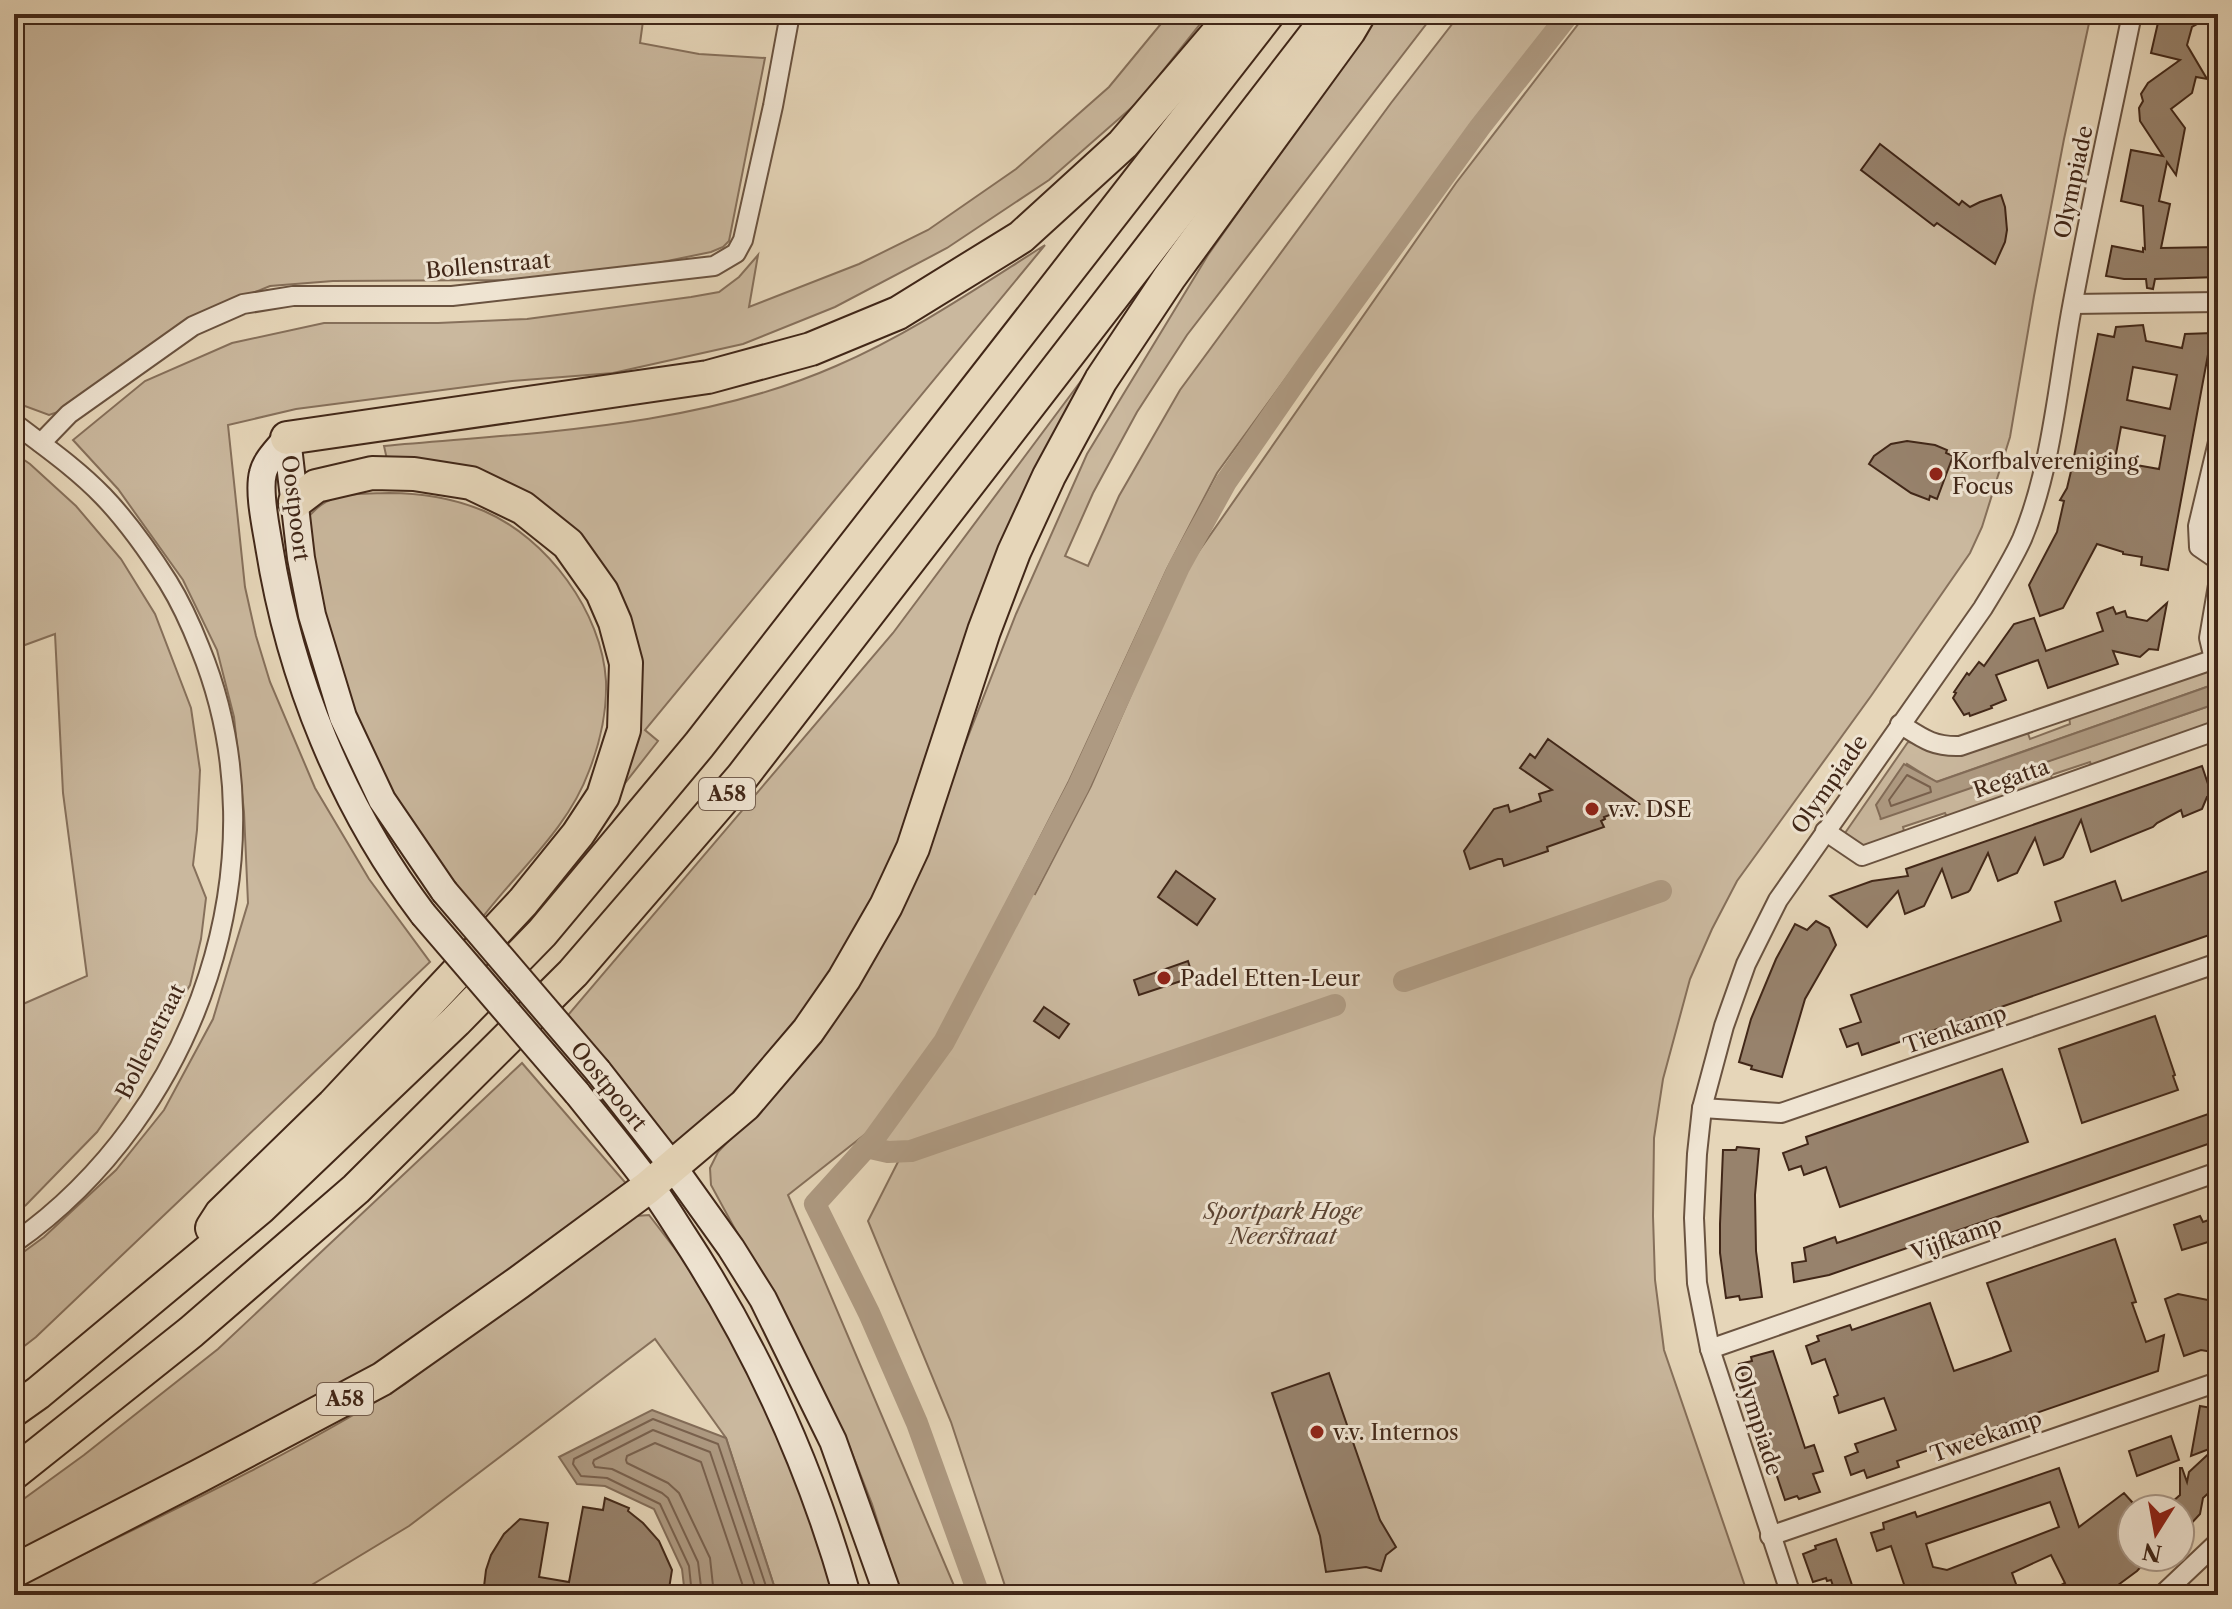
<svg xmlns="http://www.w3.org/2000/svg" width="2232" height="1609" font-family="'Libre Caslon Text',serif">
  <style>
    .green { fill: #cab89e; stroke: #86705b; stroke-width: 2 }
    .water { fill: #ae9a82; stroke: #826c58; stroke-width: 2 }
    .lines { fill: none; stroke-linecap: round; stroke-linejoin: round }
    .shore { stroke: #78604d; stroke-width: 2 }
    .canal { stroke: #ae9a82; stroke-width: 22 }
    .building { fill: #97826c; stroke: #412718; stroke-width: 2; fill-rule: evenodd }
    .minor-casing { stroke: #6a5340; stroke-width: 22 }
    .secondary-casing { stroke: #412718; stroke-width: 30 }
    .motorway-casing { stroke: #412718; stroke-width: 36 }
    .minor { stroke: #efe4d2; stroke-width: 18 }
    .secondary { stroke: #efe4d2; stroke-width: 26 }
    .motorway { stroke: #e6d6b9; stroke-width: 32 }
    .secondary-bridge-casing { stroke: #412718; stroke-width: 30; stroke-linecap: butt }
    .secondary-bridge { stroke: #efe4d2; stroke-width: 26 }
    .poi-dot { fill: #8f2418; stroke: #efe4d2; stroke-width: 3 }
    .labels { text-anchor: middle; stroke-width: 6; stroke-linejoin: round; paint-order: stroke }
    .shield { fill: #efe4d2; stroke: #756050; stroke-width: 2 }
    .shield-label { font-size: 20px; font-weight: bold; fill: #412718 }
    .street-label { font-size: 22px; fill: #412718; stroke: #efe4d2 }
    .poi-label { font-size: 22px; fill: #412718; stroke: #efe4d2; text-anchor: start }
    .park-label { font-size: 22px; font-style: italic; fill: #5c4433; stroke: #efe4d2 }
  </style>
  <rect width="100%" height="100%" fill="#e6d6b9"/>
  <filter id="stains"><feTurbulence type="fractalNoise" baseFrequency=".0025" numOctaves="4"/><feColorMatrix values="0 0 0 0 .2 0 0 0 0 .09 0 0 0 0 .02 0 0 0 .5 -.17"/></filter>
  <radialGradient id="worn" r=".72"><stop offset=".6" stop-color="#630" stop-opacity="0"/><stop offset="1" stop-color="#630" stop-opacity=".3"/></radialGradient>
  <g class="green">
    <polygon points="14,14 644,14 640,43 699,54 765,58 729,241 723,247 711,252 604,274 509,280 333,281 270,286 228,303 58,412 49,415 14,402"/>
    <polygon points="1169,14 1208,14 1138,102 1049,180 947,248 835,307 743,344 613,373 512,381 296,409 228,425 245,587 256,636 270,682 315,788 369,879 430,962 36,1337 14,1354 14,1259 44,1237 116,1170 164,1110 213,1019 248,903 244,812 234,717 217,650 183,580 118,489 73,440 145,381 232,343 324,323 438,323 527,319 691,297 719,292 739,277 758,255 749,307 859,264 928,230 1016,169 1109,87"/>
    <polygon points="1378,14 1434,14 1187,335 1137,412 1093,493 1065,556 1088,566 1119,496 1180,390 1391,103 1460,14 1558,14 1460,139 1217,473 1167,569 1069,781 928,1056 868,1132 788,1195 958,1595 901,1595 872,1504 848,1443 776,1296 754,1264 711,1185 710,1168 718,1152 790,1076 922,854 1016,614 1087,454 1208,255"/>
    <polygon points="1586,14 2091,14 2064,139 2034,296 2010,437 1982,527 1970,553 1871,696 1737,881 1712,929 1690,979 1663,1079 1654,1138 1653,1216 1655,1280 1664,1350 1748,1595 1008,1595 951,1422 868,1221 906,1146 885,1144 878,1140 878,1133 937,1062 1027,889 1035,894 1091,786 1185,571 1456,183"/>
    <path d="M1045 245 645 730 658 741 597 819 635 679 559 527 388 464 384 446C535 432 695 428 836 366 910 334 977 288 1045 245Z"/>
    <polygon points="1157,279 1107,360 866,929 764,1068 674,1151 563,1021 893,633"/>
    <polygon points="14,453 30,464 76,506 121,559 155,614 191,708 200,770 197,830 193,865 206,898 201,939 190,985 143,1066 97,1132 26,1205 14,1214 14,1008 87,976 63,793 55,634 14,649"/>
    <path d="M389 493C421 493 453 498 484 511 547 538 602 612 606 681 607 712 600 743 589 771 567 831 516 872 479 922L402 816 365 745 321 618 305 522C326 490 354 494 389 493Z"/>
    <polygon points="2218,664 2218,683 1936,782 1907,764 1881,818 2218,703 2218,725 2093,769 2090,762 2051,775 2053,783 1947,817 1945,813 1903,827 1905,835 1860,847 1845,833 1908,742 1917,743 2027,731 2030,739 2070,724 2069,716"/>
    <polygon points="522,1063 630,1188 412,1348 14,1556 14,1506 84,1455 218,1349"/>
    <path d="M649 1215 682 1258 736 1347 787 1446 836 1595H777L726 1438 655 1339 409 1526 295 1595H14V1588C146 1523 280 1462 405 1384L623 1217Z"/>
  </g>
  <g class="water">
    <polygon points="2218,683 2218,703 1881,819 1876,805 1904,764 1937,782"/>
    <polygon points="652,1410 726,1438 777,1595 685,1595 682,1569 654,1509 605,1486 577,1484 559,1457"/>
  </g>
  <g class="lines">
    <g class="shore">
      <polygon points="1907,775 1930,787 1931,792 1891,806 1889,800"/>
      <polyline points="692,1595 689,1566 660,1504 607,1478 581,1476 573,1464 574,1459 653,1419 718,1444 769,1595"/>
      <polyline points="702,1595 698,1562 668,1498 662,1493 612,1469 595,1467 593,1463 594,1460 653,1430 710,1452 758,1595"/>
      <polyline points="714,1595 710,1558 679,1493 668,1483 627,1463 626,1460 627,1456 655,1443 701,1462 746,1595"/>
    </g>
    <g class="canal">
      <polyline points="1404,981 1661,891"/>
      <polyline points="866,1147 888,1152 911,1151 1335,1005"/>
      <polyline points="979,1595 917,1423 869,1313 815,1204 873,1140 944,1042 1078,787 1179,567 1226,482 1307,365 1480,127 1569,14"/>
    </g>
  </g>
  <g class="building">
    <polygon points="2160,14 2215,14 2192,27 2187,45 2207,79 2196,77 2192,93 2171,109 2185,128 2176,175 2167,162 2159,201 2170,204 2161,248 2218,247 2218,277 2155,279 2153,289 2147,288 2146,279 2124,279 2106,276 2112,246 2143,252 2143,248 2145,249 2143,206 2121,201 2131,150 2163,156 2140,121 2139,108 2143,101 2141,94 2148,83 2180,60 2151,53"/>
    <polygon points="1880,144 1959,205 1962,201 1970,207 1980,202 2001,195 2005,207 2007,230 2005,242 1995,264 1937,223 1934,226 1861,170"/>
    <path d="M2143 325 2146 341 2182 348 2185 334 2212 333 2168 570 2141 565 2142 557 2123 554V552L2097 544 2063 608 2040 616 2029 585 2057 532 2064 501 2060 500 2067 488 2072 467 2098 334 2114 337 2116 327ZM2133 367 2177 375 2170 409 2127 400ZM2121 427 2165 436 2159 469 2119 462V460L2115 459Z"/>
    <polygon points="1907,441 1935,445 1947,450 1946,453 1953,456 1937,499 1930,496 1929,500 1911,493 1869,464 1874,456 1891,444"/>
    <polygon points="2167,603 2158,650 2149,649 2140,657 2113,651 2118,664 2048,688 2038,660 1996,675 2006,700 1991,706 1992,708 1970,716 1969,713 1964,715 1953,698 1956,693 1954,692 1967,673 1969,675 1979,662 1984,666 2014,624 2034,618 2046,651 2103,631 2097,613 2113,607 2116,614 2125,611 2127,617 2147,621"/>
    <polygon points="1548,739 1639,804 1604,817 1605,819 1601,821 1604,827 1547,847 1548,851 1504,866 1502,859 1498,859 1470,869 1464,851 1494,809 1508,805 1510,812 1541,801 1539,794 1552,790 1520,768 1530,754 1535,758"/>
    <polygon points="2202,766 2212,796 2207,797 2202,809 2183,817 2181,810 2157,823 2153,827 2091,852 2081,820 2063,857 2060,859 2044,865 2035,838 2017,873 1998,881 1988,853 1970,890 1968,892 1952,898 1942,869 1924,906 1905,914 1898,891 1867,927 1830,896 1872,881 1908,876 1906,869"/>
    <polygon points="2211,870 2218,891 2218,932 1862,1055 1858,1043 1847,1047 1840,1029 1861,1022 1851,995 2061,921 2055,902 2115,881 2122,901"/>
    <polygon points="1176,871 1215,899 1197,925 1158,897"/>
    <polygon points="1816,921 1829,928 1836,945 1805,999 1782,1077 1751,1069 1752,1066 1739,1062 1751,1019 1776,959 1795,924 1807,930"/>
    <polygon points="1188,961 1193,977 1139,995 1134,980"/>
    <polygon points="1044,1007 1069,1024 1059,1038 1034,1021"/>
    <polygon points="2155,1016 2175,1075 2173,1076 2178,1090 2082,1123 2059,1049"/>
    <polygon points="2002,1069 2028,1142 1840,1207 1826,1167 1804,1175 1801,1166 1789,1170 1783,1153 1808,1144 1806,1137"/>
    <polygon points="2214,1112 2208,1144 1829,1275 1794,1282 1792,1263 1806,1261 1804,1248 1835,1237 1837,1243 1852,1238"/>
    <polygon points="1737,1147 1759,1149 1755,1195 1756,1251 1762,1297 1740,1300 1739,1296 1726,1298 1720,1253 1720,1224 1723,1150 1736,1150"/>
    <polygon points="2200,1216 2203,1222 2218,1217 2218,1239 2182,1250 2174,1225"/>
    <polygon points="2115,1239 2136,1302 2132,1303 2146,1342 2164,1335 2158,1371 1897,1461 1899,1467 1867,1478 1864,1470 1851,1475 1845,1457 1858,1452 1855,1444 1896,1430 1884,1398 1839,1413 1834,1397 1838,1395 1825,1359 1812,1364 1806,1346 1819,1341 1817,1336 1850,1325 1852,1330 1930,1303 1954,1371 1992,1358 2011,1351 1987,1283"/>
    <polygon points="2178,1294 2218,1302 2218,1353 2201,1350 2184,1356 2165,1299"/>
    <polygon points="1773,1351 1805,1448 1814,1445 1823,1471 1813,1474 1820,1492 1799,1499 1797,1496 1785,1500 1739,1364 1752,1361 1751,1357"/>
    <polygon points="1329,1373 1380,1520 1396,1547 1386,1555 1381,1571 1366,1567 1326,1572 1320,1536 1272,1393"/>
    <polygon points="2200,1406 2218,1409 2218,1468 2214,1488 2203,1498 2200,1514 2188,1527 2180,1518 2180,1509 2164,1509 2180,1495 2180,1468 2182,1468 2187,1482 2189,1472 2217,1446 2191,1456"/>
    <polygon points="2171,1436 2179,1460 2137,1476 2129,1451"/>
    <path d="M2059 1468 2079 1527 2124 1493 2132 1502V1557H2150L2137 1571 2110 1591 2086 1586 2091 1595H2043L2065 1583 2051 1555 2012 1573 2020 1595H1921L1918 1588 1907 1593 1891 1546 1877 1551 1871 1533 1884 1529 1883 1523 1915 1512 1917 1517ZM2050 1502 2059 1527 1947 1570 1933 1567 1926 1544Z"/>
    <polygon points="605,1498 629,1508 628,1511 643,1523 659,1541 672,1570 668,1595 483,1595 486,1570 491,1555 504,1534 520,1519 548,1523 539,1577 569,1582 583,1507 603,1510"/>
    <polygon points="1836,1539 1851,1582 1855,1595 1836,1595 1831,1580 1827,1581 1826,1578 1813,1582 1803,1554 1816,1549 1815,1546"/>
  </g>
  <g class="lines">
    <defs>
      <g id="minor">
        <polyline points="2073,304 2218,302"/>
        <path d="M14 423C44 446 76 468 103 496 128 522 149 552 168 582 181 603 191 625 200 648 286 858 198 1114 14 1243"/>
        <polyline points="2218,442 2198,526 2199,547 2218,560"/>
        <polyline points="41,443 69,414 193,326 243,304 293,296 452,296 714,266 736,253 743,240 773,106 790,14"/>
        <polyline points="2214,659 2209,638 2218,585"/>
        <path d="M1900 724C1922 738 1933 747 1960 746L2218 658"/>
        <polyline points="1825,831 1862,856 2218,730"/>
        <polyline points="1702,1108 1781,1113 2218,963"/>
        <polyline points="1710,1349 2218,1172"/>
        <polyline points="1770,1536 2212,1384 2218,1385"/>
        <path d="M1791 1595 1710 1349 1697 1283 1694 1218 1697 1154 1702 1108 1724 1026 1746 964 1778 900 1983 608C1997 585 2011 563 2022 539 2052 468 2058 382 2072 307 2090 209 2112 112 2132 14"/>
        <polyline points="2162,1595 2218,1542"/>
      </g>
      <g id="secondary">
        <path d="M287 438C279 448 266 460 263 473 258 492 266 527 269 546 290 678 342 807 423 914"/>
        <polyline points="287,438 301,558 312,615 343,717 382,800 444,891"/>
        <polyline points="598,1071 673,1167 731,1248 763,1299 833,1441 888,1595"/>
        <path d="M577 1093C601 1123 626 1153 649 1184 661 1200 672 1218 683 1235 756 1346 811 1467 847 1595"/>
      </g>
      <g id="motorway">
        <polyline points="287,438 708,377 811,349 898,313 1021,237 1123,144 1234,14"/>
        <polyline points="212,1228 221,1214 333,1105 523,902 578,834 603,796 624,730 626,663 615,622 602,592 568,544 523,508 471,483 414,474 372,473 316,486 295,502"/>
        <polyline points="14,1410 38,1393 260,1208 456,1021 542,933 699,745 1268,14"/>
        <polyline points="14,1473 191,1332 356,1189 573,973 742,777 1331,14"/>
        <polyline points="14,1571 199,1476 382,1379 518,1283 647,1188 745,1105 808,1031 844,979 886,906 913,848 984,631 1014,552 1049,476 1101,380 1169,278 1349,31 1359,14"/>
      </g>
    </defs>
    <use href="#minor" class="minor-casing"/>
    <use href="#secondary" class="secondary-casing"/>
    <use href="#motorway" class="motorway-casing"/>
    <use href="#minor" class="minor"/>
    <use href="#secondary" class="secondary"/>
    <use href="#motorway" class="motorway"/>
    <defs>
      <g id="secondary-bridge">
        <polyline points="444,891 598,1071"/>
        <polyline points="423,914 577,1093"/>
      </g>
    </defs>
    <use href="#secondary-bridge" class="secondary-bridge-casing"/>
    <use href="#secondary-bridge" class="secondary-bridge"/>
  </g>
  <g class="poi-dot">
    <circle cx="1936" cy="474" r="8"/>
    <circle cx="1592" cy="809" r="8"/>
    <circle cx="1164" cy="978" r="8"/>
    <circle cx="1317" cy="1432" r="8"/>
  </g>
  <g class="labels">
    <g class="shield">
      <rect x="699" y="778" width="56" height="32" rx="6"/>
      <rect x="317" y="1383" width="56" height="32" rx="6"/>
    </g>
    <g class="shield-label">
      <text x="727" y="801">A58</text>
      <text x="345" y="1406">A58</text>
    </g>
    <g class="street-label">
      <text transform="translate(2073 182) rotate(-78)" y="8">Olympiade</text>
      <text transform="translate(488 265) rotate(-5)" y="8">Bollenstraat</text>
      <text transform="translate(296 508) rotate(83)" y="8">Oostpoort</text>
      <text transform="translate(2011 778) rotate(-19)" y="8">Regatta</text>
      <text transform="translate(1829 784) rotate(-55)" y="8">Olympiade</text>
      <text transform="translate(1955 1029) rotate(-19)" y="8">Tienkamp</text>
      <text transform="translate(150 1041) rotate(-63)" y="8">Bollenstraat</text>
      <text transform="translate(609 1086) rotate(51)" y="8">Oostpoort</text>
      <text transform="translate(1956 1238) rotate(-19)" y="8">Vijfkamp</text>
      <text transform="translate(1758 1420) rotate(72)" y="8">Olympiade</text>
      <text transform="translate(1986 1436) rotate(-19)" y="8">Tweekamp</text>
    </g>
    <g class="poi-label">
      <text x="1952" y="469">Korfbalvereniging<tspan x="1952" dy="25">Focus</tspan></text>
      <text x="1608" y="817">v.v. DSE</text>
      <text x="1180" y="986">Padel Etten-Leur</text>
      <text x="1333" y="1440">v.v. Internos</text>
    </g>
    <g class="park-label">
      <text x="1283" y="1219">Sportpark Hoge<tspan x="1283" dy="25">Neerstraat</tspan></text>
    </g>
  </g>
  <rect width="2232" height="1609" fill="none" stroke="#e6d6b9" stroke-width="48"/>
  <rect x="16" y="16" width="2200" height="1577" fill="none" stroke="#412718" stroke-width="4"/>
  <rect x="24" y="24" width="2184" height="1561" fill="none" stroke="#412718" stroke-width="2"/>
  <g transform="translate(2156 1533) rotate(191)"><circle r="38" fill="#efe4d2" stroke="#a99888" stroke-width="2"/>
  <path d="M0-6L14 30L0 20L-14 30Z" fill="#8f2418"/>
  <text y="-12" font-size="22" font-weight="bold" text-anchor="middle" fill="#412718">N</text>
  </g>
  <rect width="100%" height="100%" filter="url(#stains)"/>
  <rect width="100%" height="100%" fill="url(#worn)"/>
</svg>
